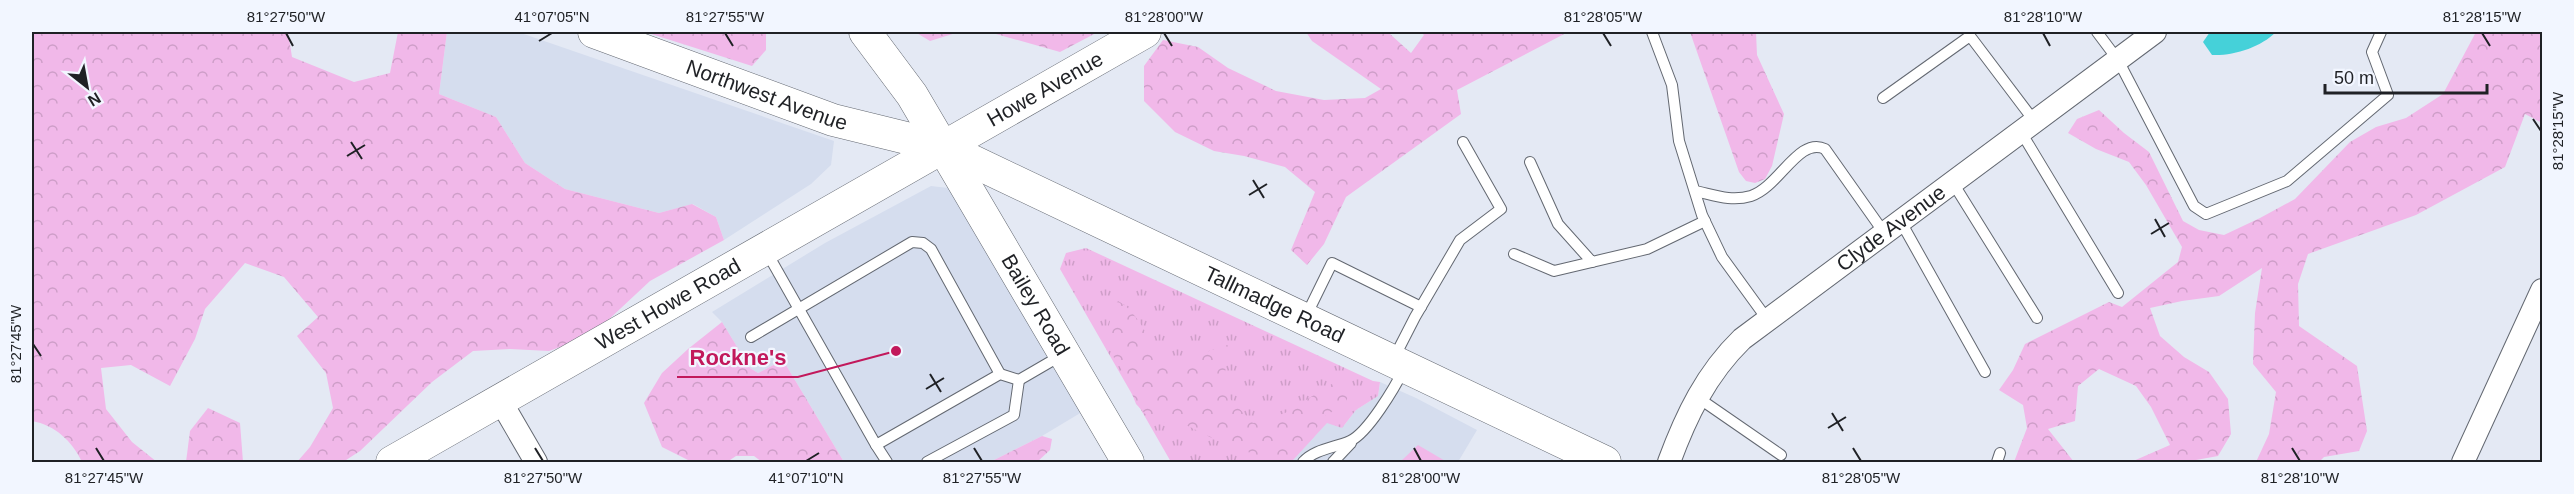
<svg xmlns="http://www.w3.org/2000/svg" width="2574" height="494" font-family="Arial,sans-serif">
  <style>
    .built { fill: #d5ddee }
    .grass { fill: url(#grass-tufts) }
    .forest { fill: url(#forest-crowns) }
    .green { fill: #f1b8e9 }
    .water { fill: #45d1d9 }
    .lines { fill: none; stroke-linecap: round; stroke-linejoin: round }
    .lane-casing { stroke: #636871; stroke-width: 12 }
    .street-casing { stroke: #636871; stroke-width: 24 }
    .secondary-casing { stroke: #636871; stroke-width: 33 }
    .lane { stroke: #fff; stroke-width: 10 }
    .street { stroke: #fff; stroke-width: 22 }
    .secondary { stroke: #fff; stroke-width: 32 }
    .ticks { fill: none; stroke: #1f2125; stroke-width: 2 }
    .labels { text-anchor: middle; stroke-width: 4.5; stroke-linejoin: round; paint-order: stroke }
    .street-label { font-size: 21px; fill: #1f2125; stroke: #f2f6ff }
    .leader { fill: none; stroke: #c2185b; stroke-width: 2 }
    .callout-dot { fill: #c2185b; stroke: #f2f6ff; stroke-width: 2 }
    .callout-label { font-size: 22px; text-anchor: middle; font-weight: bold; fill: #c2185b; stroke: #f2f6ff; stroke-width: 4.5; stroke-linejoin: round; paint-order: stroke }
    .neatline { fill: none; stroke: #1f2125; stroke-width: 2 }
    .ticks-label { font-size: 15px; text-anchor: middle; fill: #1f2125 }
  </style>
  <defs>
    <pattern id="grass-tufts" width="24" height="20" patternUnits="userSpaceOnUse" patternTransform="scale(1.5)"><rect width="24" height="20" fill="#f1b8e9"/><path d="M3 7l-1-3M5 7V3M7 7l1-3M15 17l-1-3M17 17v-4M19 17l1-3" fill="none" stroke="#ce9ec8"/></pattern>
    <pattern id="forest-crowns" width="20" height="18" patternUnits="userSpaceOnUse" patternTransform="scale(1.5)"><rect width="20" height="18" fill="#f1b8e9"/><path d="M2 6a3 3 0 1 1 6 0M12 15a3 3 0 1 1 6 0" fill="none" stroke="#ce9ec8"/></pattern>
  </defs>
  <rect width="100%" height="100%" fill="#e4e9f4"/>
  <g class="built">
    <polygon points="447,32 518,32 834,141 831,165 811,184 724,240 716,217 693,204 659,213 565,189 525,163 496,117 439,94"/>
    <polygon points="931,186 957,189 1087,409 1042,436 990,462 844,462 783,360 758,373 750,368 722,322 712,312 825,243"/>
    <polygon points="1380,382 1416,398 1477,430 1458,462 1291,462 1327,422 1342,428 1356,410 1378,396"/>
  </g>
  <polygon class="grass" points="1086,248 1373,381 1380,382 1378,396 1356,410 1342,428 1327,423 1291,462 1171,462 1060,269 1066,253"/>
  <g class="forest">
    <path d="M32 32H288L292 57 354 82 390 73 398 32H447L439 94 496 117 525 163 565 189 659 213 692 204 716 217 724 240 650 281 591 336 549 351 510 349 473 351 432 382 360 451 343 462H297L310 447 333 408 326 373 297 336 318 317 284 277 245 263 205 309 195 339 170 386 131 365 101 368 106 409 132 442 157 462H82C72 441 55 425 32 421Z"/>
    <polygon points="645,32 766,32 766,50 752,66"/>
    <polygon points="915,32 959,32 930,41"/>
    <polygon points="989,32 1098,32 1060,52"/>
    <polygon points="1306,32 1383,32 1390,34 1411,53 1424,35 1421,32 1568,32 1457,90 1461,114 1346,197 1324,244 1307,265 1291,250 1315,192 1285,167 1244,156 1214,151 1175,132 1144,101 1144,66 1163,40 1198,47 1228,68 1276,91 1324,100 1365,98 1381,89 1312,41"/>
    <polygon points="1690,32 1756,32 1757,55 1784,114 1772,166 1765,179 1755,183 1746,181 1739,172"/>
    <polygon points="2476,32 2542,32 2542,123 2525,114 2505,167 2416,215 2308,254 2298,284 2299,326 2357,366 2367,431 2359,451 2324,457 2319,462 2256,462 2269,434 2276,392 2253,364 2255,313 2262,268 2219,296 2182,301 2150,308 2160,336 2184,357 2209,372 2228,399 2231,434 2218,456 2196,460 2196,462 2131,462 2170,445 2151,407 2136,386 2099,369 2078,386 2075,421 2048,429 2074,462 2014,462 2027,428 2023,405 1999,390 2013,370 2025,344 2109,302 2122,307 2178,262 2182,247 2146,185 2129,162 2096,149 2068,133 2077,119 2099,110 2124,133 2149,152 2183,221 2199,230 2224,235 2260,218 2295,199 2350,142 2376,127 2406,118 2443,94"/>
    <path d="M1118 301C1141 314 1149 343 1164 364 1187 361 1208 350 1231 344L1222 386 1231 400 1253 423 1285 413 1335 382 1350 391 1345 404 1320 419 1314 437 1291 462H1252L1247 447 1218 441 1188 426 1151 420 1136 404 1124 373 1114 358 1106 337 1113 309Z"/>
    <polygon points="722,322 750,368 758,373 783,360 844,462 762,462 754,456 736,456 727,462 692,462 662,447 644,403 662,373 688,349"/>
    <polygon points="208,408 240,423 243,462 186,462 190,431"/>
    <polygon points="1042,436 1052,439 1050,450 1037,462 990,462"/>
  </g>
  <polygon class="green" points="1418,445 1447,462 1400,462"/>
  <path class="water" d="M2210 32H2276C2261 47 2234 56 2212 55L2203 42Z"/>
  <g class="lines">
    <defs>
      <g id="lane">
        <polyline points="1652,32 1672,85 1679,141 1702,215 1722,257 1767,319"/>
        <polyline points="2097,32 2118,60 2194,206 2206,214 2287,181 2388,95 2372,52 2381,32"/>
        <polyline points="1883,98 1970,36 2035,122"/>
        <polyline points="2021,132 2118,293"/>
        <polyline points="1530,162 1558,224 1592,262 1647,249 1705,221"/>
        <polyline points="1953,183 2037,318"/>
        <path d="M1695 191C1714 195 1731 202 1751 196 1779 187 1799 136 1825 149L1885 234"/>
        <polyline points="1901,222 1985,372"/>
        <polyline points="766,251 876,445 1000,374 1019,380 1062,355"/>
        <polyline points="1514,254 1554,271 1592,262"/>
        <polyline points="1306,316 1332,263 1421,307"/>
        <polyline points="751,337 912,242 923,243 931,249 1000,374"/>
        <polyline points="1394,358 1415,317 1460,240 1501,209 1463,142"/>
        <polyline points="1697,397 1781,455"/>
        <polyline points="876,445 887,462"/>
        <polyline points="927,462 1014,415 1019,380"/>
        <path d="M1303 462C1315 449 1334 448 1350 441 1368 433 1395 387 1404 369"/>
        <polyline points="1333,462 1351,443"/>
        <polyline points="1997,462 2000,453"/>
      </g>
      <g id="street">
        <polyline points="500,400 536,462"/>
        <path id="s1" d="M1669 462C1686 416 1706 374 1742 339L2155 32"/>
        <polyline points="2463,462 2542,290"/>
      </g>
      <g id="secondary">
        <path id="s2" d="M594 32 833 120 943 147 1605 462"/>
        <path id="s3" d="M865 32 912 95 1128 462"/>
        <path id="s4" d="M392 462 1145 32"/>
      </g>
    </defs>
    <use href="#lane" class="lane-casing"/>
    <use href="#street" class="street-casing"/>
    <use href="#secondary" class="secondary-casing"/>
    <use href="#lane" class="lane"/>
    <use href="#street" class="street"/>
    <use href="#secondary" class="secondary"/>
  </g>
  <path class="ticks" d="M286 33 293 46M725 33 733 46M1164 33 1172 46M1603 33 1611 46M2043 33 2050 46M2482 33 2490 46M539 41 552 33M2533 119 2541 131M351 142 362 159M347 156 365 145M1253 180 1264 198M1249 195 1267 184M2155 219 2165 237M2151 234 2169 223M33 344 41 356M930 374 941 392M926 389 944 378M1832 413 1843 431M1828 428 1846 417M96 448 104 461M535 448 543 461M974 448 982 461M1414 448 1421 461M1853 448 1861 461M2292 448 2300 461M806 461 819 453"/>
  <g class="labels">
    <g class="street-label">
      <text dy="7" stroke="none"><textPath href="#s4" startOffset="752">Howe Avenue</textPath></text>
      <text dy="7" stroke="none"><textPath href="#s2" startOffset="184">Northwest Avenue</textPath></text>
      <text dy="7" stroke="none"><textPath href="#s1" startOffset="330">Clyde Avenue</textPath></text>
      <text dy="7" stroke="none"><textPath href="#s4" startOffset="318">West Howe Road</textPath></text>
      <text dy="7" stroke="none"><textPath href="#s3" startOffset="322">Bailey Road</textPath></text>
      <text dy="7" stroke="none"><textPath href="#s2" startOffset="735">Tallmadge Road</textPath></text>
    </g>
  </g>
  <path class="leader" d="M896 351L798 377H677"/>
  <circle class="callout-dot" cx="896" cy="351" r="6"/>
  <g class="callout-label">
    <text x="738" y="365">Rockne's</text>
  </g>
  <rect width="2574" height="494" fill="none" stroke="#f2f6ff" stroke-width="66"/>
  <g transform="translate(87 87) rotate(149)" stroke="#f2f6ff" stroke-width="4.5" paint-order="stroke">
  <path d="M0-4.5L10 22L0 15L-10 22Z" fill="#1f2125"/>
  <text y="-9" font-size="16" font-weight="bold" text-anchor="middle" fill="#1f2125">N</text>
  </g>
  <path d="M2325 84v9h162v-9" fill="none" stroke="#1f2125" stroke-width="3"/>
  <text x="2334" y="84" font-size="18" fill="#1f2125" stroke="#f2f6ff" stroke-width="4.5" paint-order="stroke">50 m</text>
  <rect x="33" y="33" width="2508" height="428" class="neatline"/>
  <g class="ticks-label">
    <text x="286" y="22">81°27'50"W</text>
    <text x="552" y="22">41°07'05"N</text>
    <text x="725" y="22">81°27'55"W</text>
    <text x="1164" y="22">81°28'00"W</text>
    <text x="1603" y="22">81°28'05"W</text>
    <text x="2043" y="22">81°28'10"W</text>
    <text x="2482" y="22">81°28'15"W</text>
    <text transform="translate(2558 131) rotate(-90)" y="5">81°28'15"W</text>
    <text transform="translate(16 344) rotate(-90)" y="5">81°27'45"W</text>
    <text x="104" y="483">81°27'45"W</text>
    <text x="543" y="483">81°27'50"W</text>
    <text x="806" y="483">41°07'10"N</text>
    <text x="982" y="483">81°27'55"W</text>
    <text x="1421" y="483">81°28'00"W</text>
    <text x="1861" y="483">81°28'05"W</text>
    <text x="2300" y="483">81°28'10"W</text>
  </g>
</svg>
